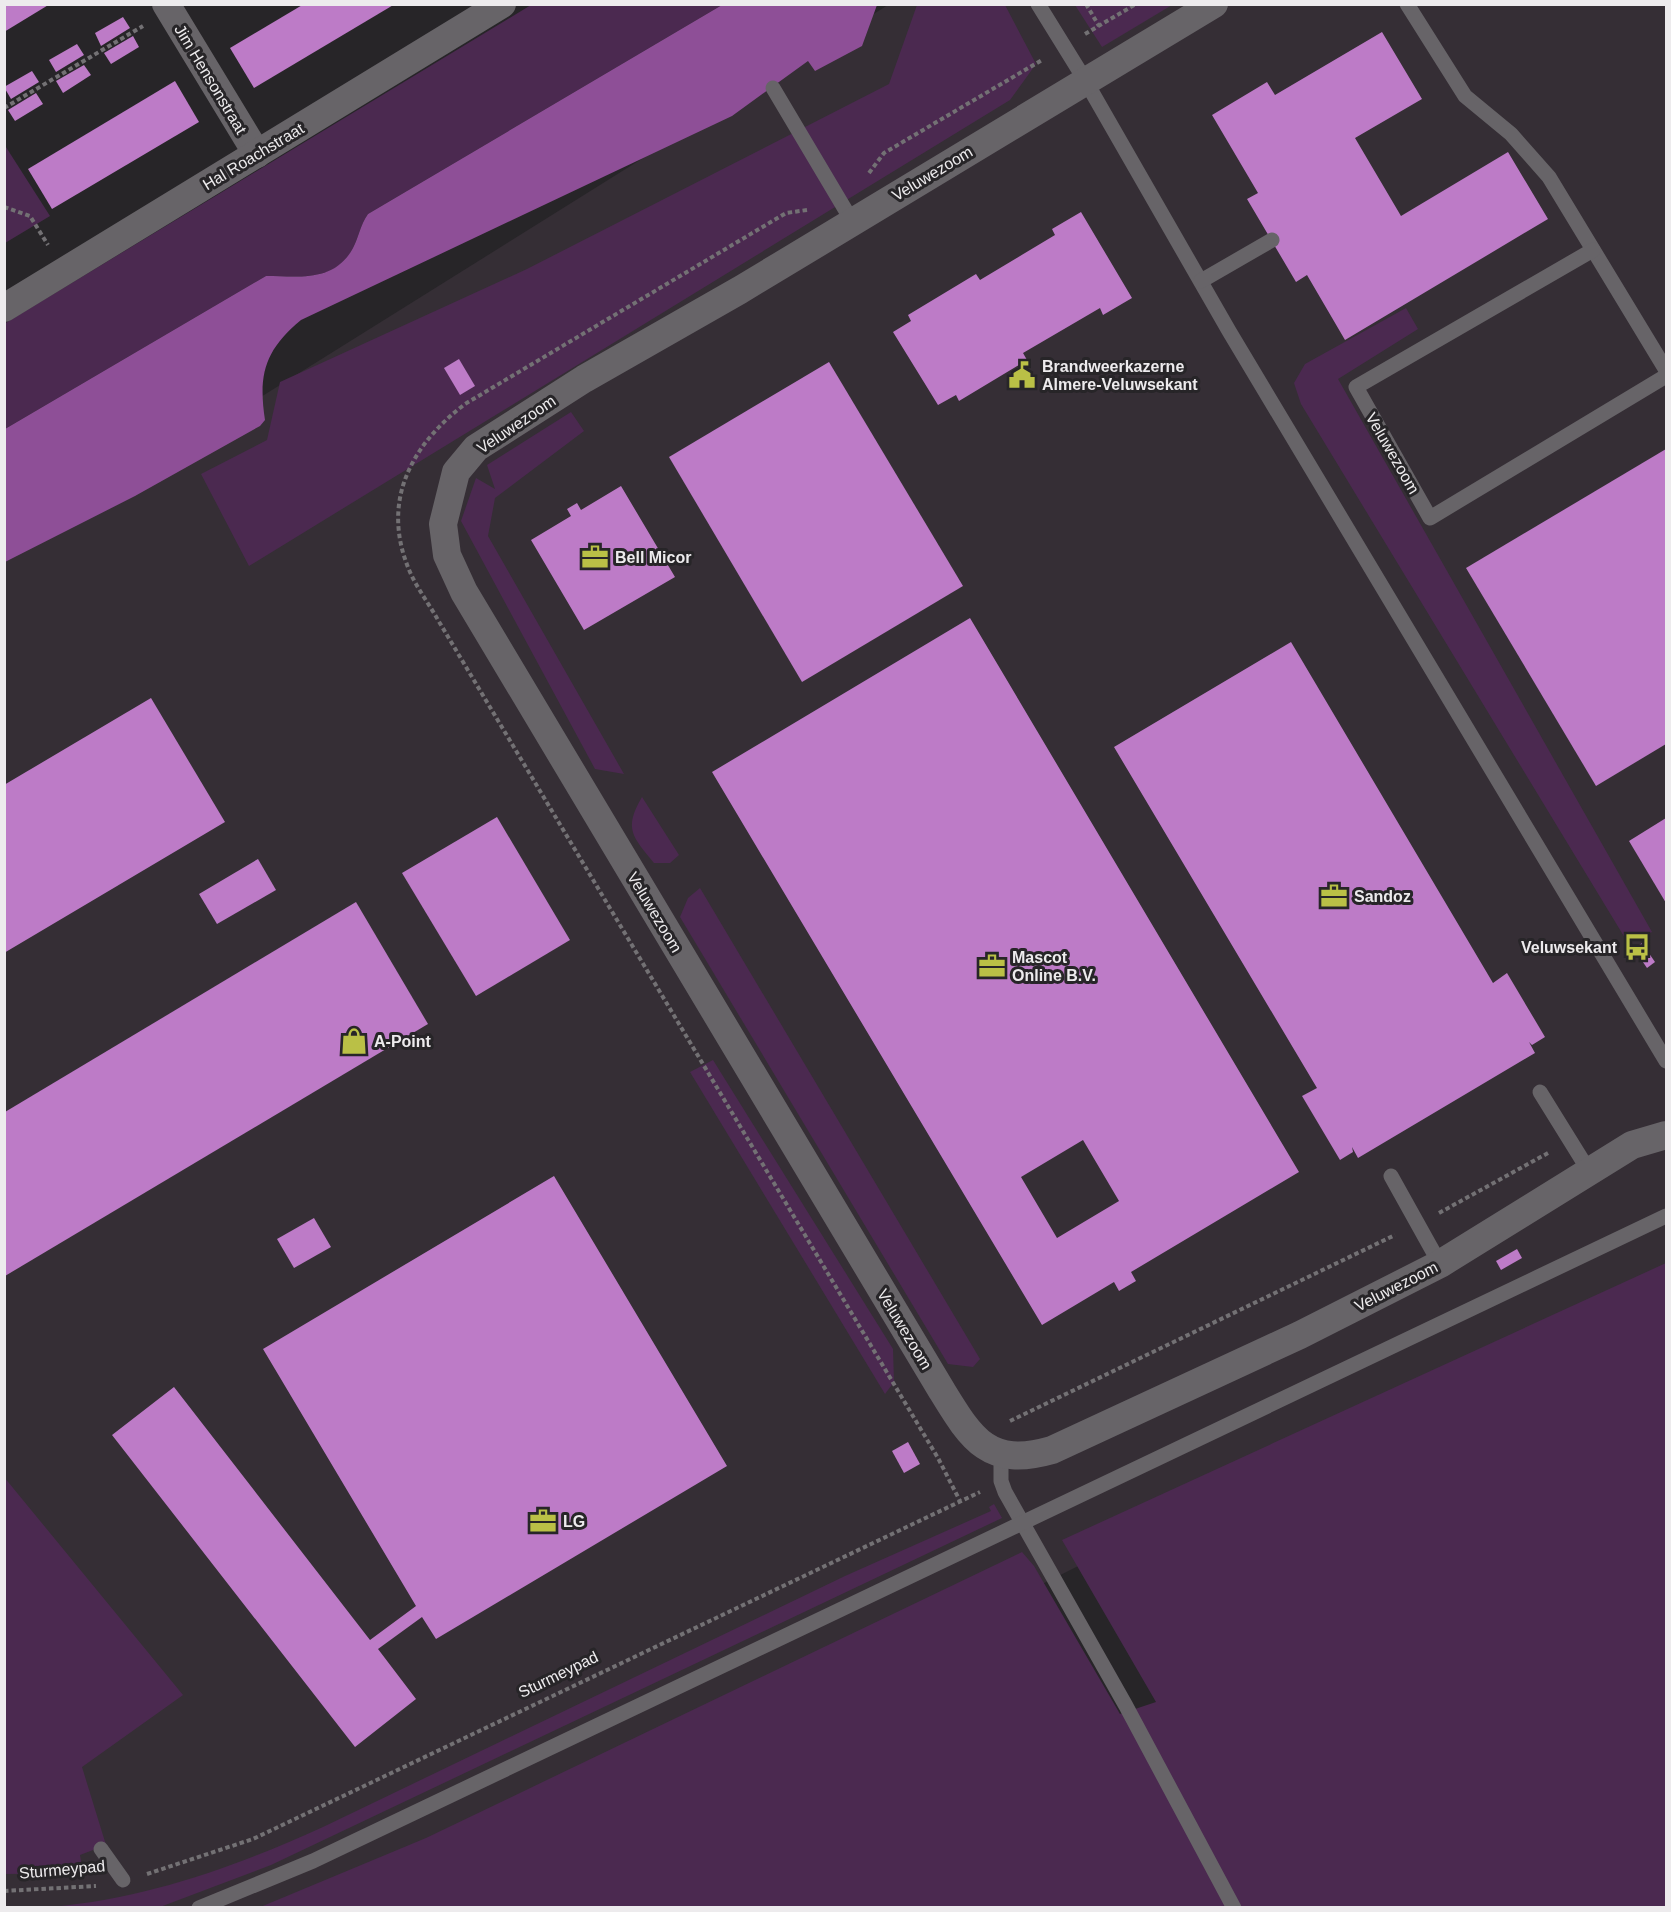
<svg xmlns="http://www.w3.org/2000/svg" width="1671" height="1912" font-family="Helvetica,sans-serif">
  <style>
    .built { fill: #352e35 }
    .green { fill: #4b2950 }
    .water { fill: #8e4f97 }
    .building { fill: #bd7bc7; fill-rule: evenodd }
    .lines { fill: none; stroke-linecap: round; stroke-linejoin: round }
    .path { stroke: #737174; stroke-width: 4; stroke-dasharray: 4.5 3; stroke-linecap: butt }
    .service { stroke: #676468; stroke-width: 15 }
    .minor { stroke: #676468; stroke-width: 28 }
    .labels { text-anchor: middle; stroke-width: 6; stroke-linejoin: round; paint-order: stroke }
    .street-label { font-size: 16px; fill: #edebed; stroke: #272528 }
    .poi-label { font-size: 16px; font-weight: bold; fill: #edebed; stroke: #272528; text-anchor: start }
  </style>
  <rect width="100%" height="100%" fill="#272528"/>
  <polygon class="built" points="888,5 1666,5 1666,1274 392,1907 5,1908 5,557"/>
  <g class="green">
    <path d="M531 5H722L368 214C360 225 359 237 353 248 334 284 298 275 266 276L5 429 4 324Z"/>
    <polygon points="917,5 1005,5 1036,64 1010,100 249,566 201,474 267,440 280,382 527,269 889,84"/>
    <polygon points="1075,5 1172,5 1102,47"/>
    <polygon points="4,144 50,216 5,243 4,243"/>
    <polygon points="1406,308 1418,329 1338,379 1652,932 1628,943 1301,404 1294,383 1305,364"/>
    <polygon points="571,412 584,431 495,498 488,536 624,774 595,769 461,521 476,478 495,489 487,465"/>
    <path d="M642 797 679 855 670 863H654C633 837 623 829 642 797Z"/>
    <polygon points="700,888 980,1359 973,1367 948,1364 680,917 688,898"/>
    <polygon points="713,1060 893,1349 894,1382 885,1394 690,1072"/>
    <polygon points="1666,1263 1666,1907 258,1908 426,1838 1022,1552 1034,1566 1120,1714 1156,1702 1062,1540"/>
    <polygon points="4,1477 183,1695 82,1767 106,1845 80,1855 83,1873 5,1874"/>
    <path d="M994 1504 1002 1518 271 1865 160 1907H52C149 1898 235 1867 323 1827L845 1576 991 1511 989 1507Z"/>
  </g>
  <path class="water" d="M722 5H877L862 46 815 71 808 61 732 116 301 320C265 350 258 374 265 420L260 426 135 496 5 562V429L266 276C298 276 334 283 353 248 359 237 360 225 368 214Z"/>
  <g class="building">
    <polygon points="4,4 50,4 4,32"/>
    <polygon points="304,4 395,4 254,88 230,48"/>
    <polygon points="123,17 130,28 101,46 95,33"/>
    <polygon points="1382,32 1422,99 1355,138 1401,216 1508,152 1548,219 1345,340 1307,275 1296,282 1247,199 1258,193 1212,115 1267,82 1275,95"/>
    <polygon points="133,36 139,47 111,64 104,53"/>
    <polygon points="77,44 84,55 56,72 49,60"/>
    <polygon points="84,65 91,75 63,93 56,81"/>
    <polygon points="32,71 39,82 11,99 4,87"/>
    <polygon points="175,81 199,122 52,209 28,169"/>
    <polygon points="36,93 43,104 15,121 8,110"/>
    <polygon points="1081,212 1132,298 1103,315 1100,308 1023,353 1027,360 959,401 956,395 938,405 893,332 911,321 908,315 976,274 980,280 1055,235 1052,229"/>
    <polygon points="459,359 475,386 460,395 444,368"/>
    <polygon points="829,362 963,586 802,682 669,457"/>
    <polygon points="1666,449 1666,744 1596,786 1466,568"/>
    <polygon points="621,486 675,577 584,630 531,540 571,516 567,509 577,503 581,510"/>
    <path d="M970 618 1299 1172 1131 1272 1136 1281 1119 1291 1114 1282 1042 1325 712 772ZM1083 1140 1119 1201 1057 1238 1021 1177Z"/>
    <polygon points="1291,642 1493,983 1507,973 1545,1037 1532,1045 1529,1042 1535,1053 1358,1158 1352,1147 1353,1152 1340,1160 1302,1096 1317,1088 1114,747"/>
    <polygon points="151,698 225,822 4,953 4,785"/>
    <polygon points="497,817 570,940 476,996 402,873"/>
    <polygon points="1666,818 1666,903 1629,841"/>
    <polygon points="258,859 276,890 217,924 199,894"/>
    <polygon points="356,902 428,1024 5,1276 5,1112"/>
    <polygon points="1642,943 1655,962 1647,968 1634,949"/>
    <polygon points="554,1176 727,1466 436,1639 422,1617 378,1649 416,1699 355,1747 112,1435 174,1387 370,1640 416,1606 263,1349"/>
    <polygon points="314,1218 331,1247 294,1268 277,1239"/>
    <polygon points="1517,1249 1522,1258 1501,1270 1496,1261"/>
    <polygon points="908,1442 920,1464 904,1473 892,1451"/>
  </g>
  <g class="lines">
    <g class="path">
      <polyline points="1086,4 1099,26"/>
      <polyline points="1085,34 1136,4"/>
      <polyline points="4,108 143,26"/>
      <polyline points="869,173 884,153 1042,60"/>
      <polyline points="4,207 30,216 48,245"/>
      <path d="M807 210 786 213 465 404C410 446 380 503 410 572 417 588 429 604 438 620L938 1458 960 1501"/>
      <polyline points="1439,1213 1548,1153"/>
      <polyline points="1010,1421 1395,1235"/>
      <polyline points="147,1874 253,1839 980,1492"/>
      <polyline points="4,1891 96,1886"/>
    </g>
    <g class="service">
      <polyline points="1038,4 1085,80 1229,331 1666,1061"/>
      <polyline points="1407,4 1465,96 1511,134 1549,177 1666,370"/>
      <polyline points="773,88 852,221"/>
      <polyline points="1593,250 1356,387 1430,518 1666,376"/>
      <polyline points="1201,281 1272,240"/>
      <polyline points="1540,1092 1589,1171"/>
      <polyline points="1391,1176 1440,1264"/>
      <polyline points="1001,1453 1001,1481 1005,1492 1126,1706 1234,1908"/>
      <polyline points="101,1849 123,1880"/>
      <polyline points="199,1908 313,1861 1666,1216"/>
    </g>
    <g class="minor">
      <polyline points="166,4 257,154"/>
      <path d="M1214 4 740 290 584 379 476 448 456 472 443 524 447 555 464 592 942 1391C972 1440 989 1468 1052 1450L1300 1335 1440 1264 1632 1145 1666 1135"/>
      <polyline points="4,308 502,4"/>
    </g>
  </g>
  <defs>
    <symbol id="civic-bare" viewBox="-9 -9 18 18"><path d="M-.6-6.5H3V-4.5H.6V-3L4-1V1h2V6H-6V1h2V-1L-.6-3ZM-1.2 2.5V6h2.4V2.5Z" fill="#bac046" stroke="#272528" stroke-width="2.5" paint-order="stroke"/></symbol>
    <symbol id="office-bare" viewBox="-9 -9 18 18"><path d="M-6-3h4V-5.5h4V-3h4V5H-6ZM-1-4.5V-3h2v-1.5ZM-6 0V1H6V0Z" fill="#bac046" stroke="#272528" stroke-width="2.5" paint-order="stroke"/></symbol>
    <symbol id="bus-bare" viewBox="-9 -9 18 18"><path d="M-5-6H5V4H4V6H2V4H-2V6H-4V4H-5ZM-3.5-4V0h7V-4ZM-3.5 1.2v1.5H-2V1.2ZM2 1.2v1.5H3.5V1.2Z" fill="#bac046" stroke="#272528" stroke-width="2.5" paint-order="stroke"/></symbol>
    <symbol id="shop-bare" viewBox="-9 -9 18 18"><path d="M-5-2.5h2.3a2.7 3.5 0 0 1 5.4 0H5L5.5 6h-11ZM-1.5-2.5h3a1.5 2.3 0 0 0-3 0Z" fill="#bac046" stroke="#272528" stroke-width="2.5" paint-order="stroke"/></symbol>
  </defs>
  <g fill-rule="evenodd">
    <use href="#civic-bare" x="1003" y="356" width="38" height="38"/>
    <use href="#office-bare" x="576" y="538" width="38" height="38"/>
    <use href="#office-bare" x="1315" y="877" width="38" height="38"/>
    <use href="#bus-bare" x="1618" y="928" width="38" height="38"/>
    <use href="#office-bare" x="973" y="947" width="38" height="38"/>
    <use href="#shop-bare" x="335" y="1022" width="38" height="38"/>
    <use href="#office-bare" x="524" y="1502" width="38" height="38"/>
  </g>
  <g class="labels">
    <g class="street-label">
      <text transform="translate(211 79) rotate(59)" y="6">Jim Hensonstraat</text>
      <text transform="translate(253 156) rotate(-31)" y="6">Hal Roachstraat</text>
      <text transform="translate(932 173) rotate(-31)" y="6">Veluwezoom</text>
      <text transform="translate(516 424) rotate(-34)" y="6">Veluwezoom</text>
      <text transform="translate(1393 453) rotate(60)" y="6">Veluwezoom</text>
      <text transform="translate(655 912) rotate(59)" y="6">Veluwezoom</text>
      <text transform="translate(1396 1286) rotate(-27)" y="6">Veluwezoom</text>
      <text transform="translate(905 1329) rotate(59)" y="6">Veluwezoom</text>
      <text transform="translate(558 1674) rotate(-26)" y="6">Sturmeypad</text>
      <text transform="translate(62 1869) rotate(-5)" y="6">Sturmeypad</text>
    </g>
    <g class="poi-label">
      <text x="1042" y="372">Brandweerkazerne<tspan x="1042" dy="18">Almere-Veluwsekant</tspan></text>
      <text x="615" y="563">Bell Micor</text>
      <text x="1354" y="902">Sandoz</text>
      <text x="1617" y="953" text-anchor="end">Veluwsekant</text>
      <text x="1012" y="963">Mascot<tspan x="1012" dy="18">Online B.V.</tspan></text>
      <text x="374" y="1047">A-Point</text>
      <text x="563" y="1527">LG</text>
    </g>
  </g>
  <rect width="1671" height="1912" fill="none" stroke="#edebed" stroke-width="12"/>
</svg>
